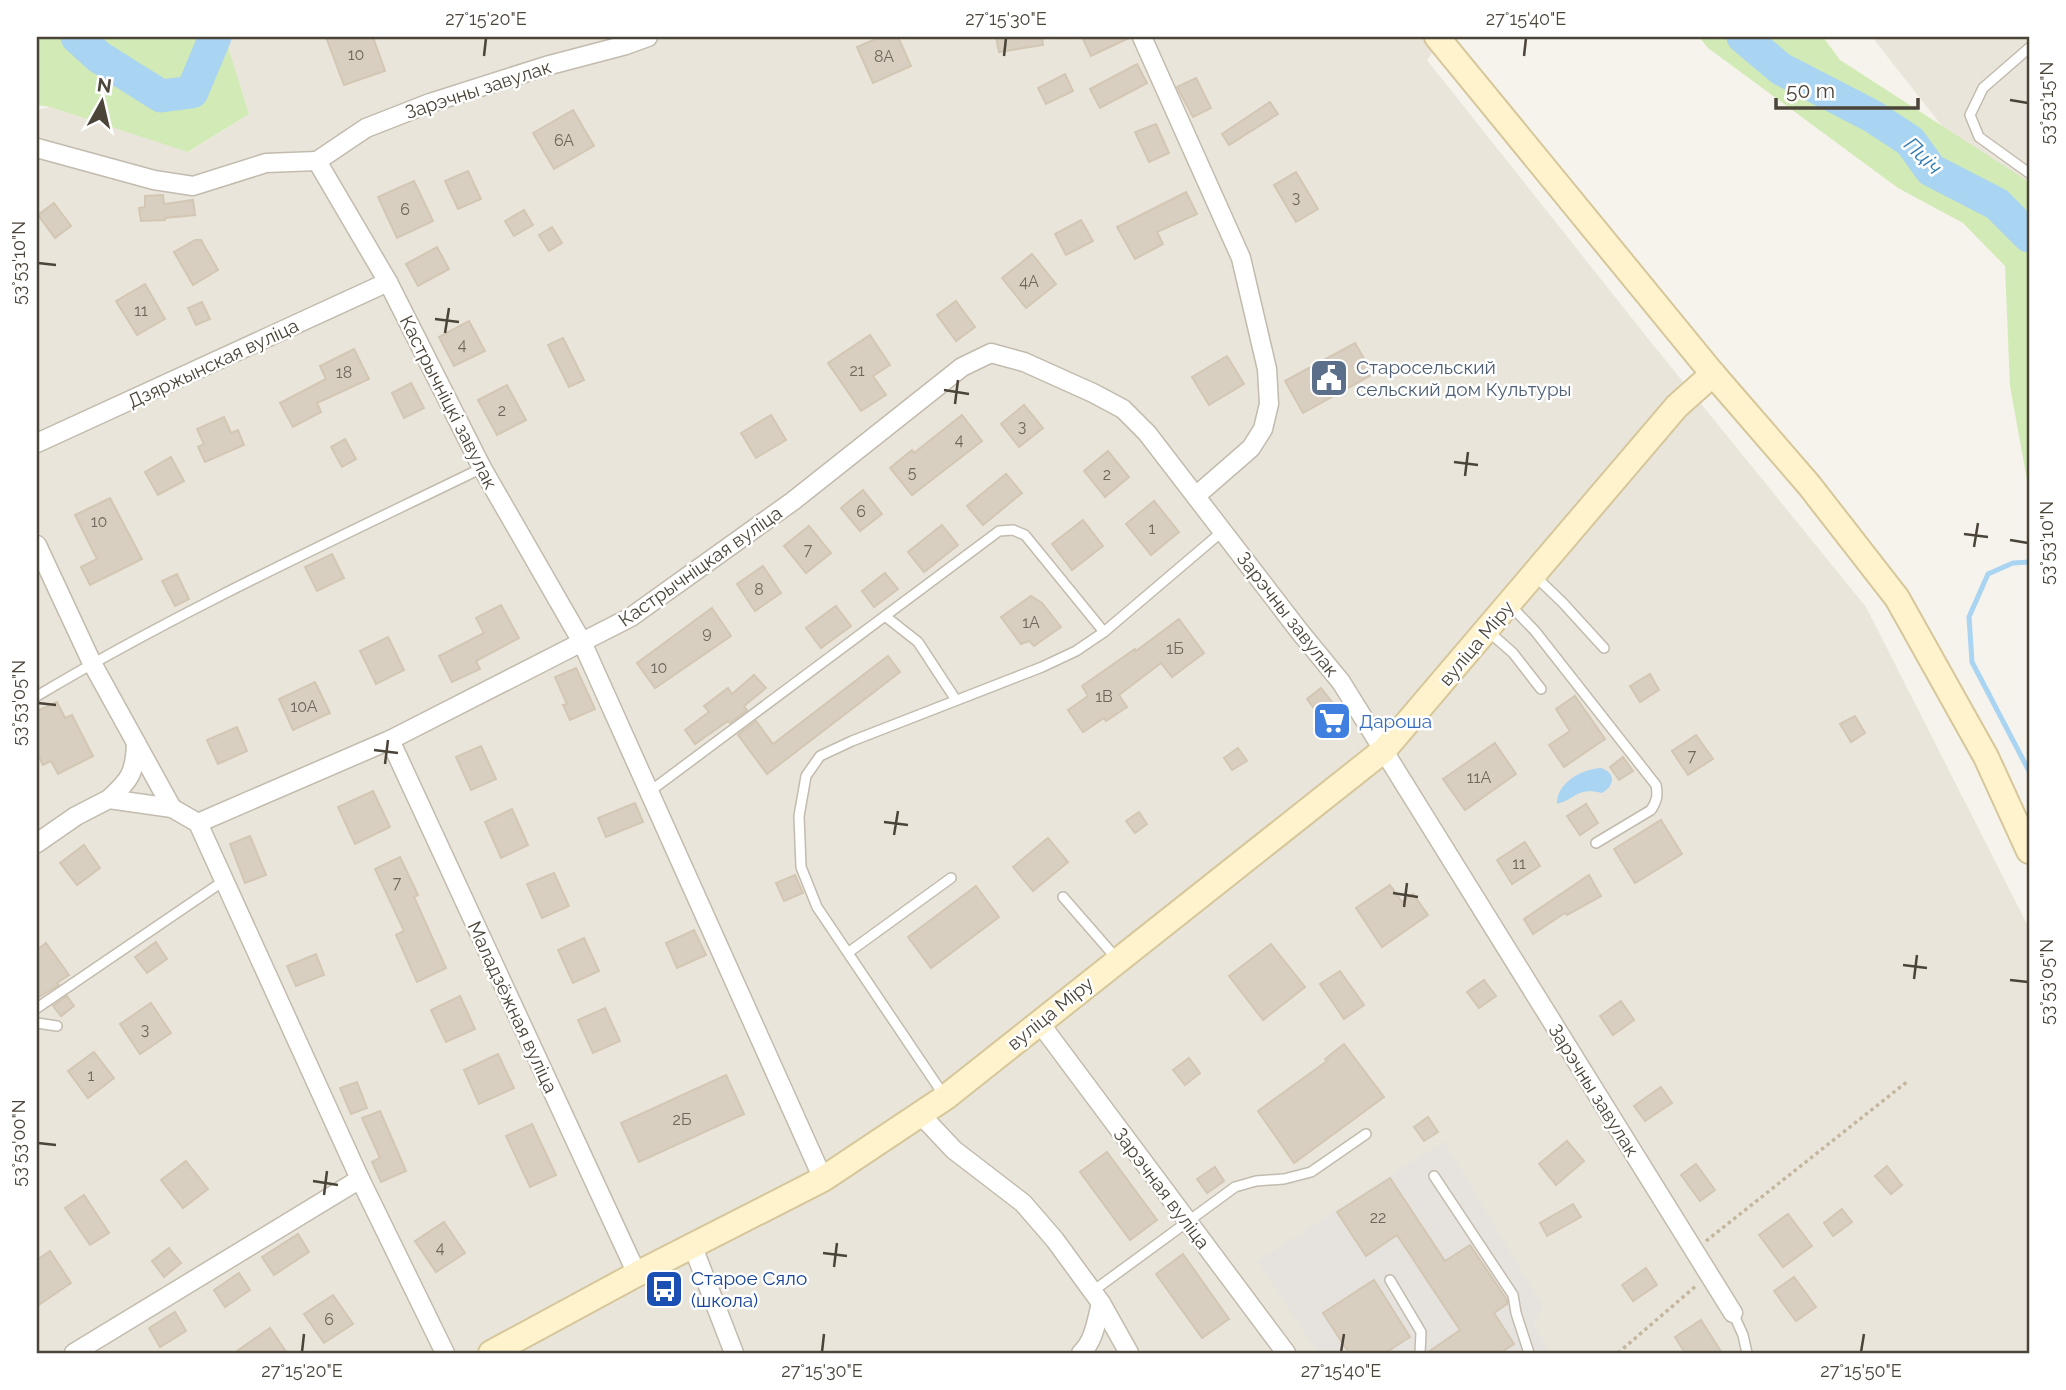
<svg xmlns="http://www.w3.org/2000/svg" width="2066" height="1390" font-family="Raleway,sans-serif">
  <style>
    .residential { fill: #eae5da }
    .industrial { fill: #e6e2dd }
    .green { fill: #d2eab5 }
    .water { fill: #a9d4f2 }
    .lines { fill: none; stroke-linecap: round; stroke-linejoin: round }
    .stream { stroke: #a9d4f2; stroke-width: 5 }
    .river { stroke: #a9d4f2; stroke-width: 33 }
    .building { fill: #d8cfc1; stroke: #d3c7b4; stroke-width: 2 }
    .lane-casing { stroke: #c2bbae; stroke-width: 12 }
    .street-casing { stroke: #c2bbae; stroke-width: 21 }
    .secondary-casing { stroke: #d6c79b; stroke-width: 28 }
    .path { stroke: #c4b79f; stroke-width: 3.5; stroke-dasharray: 3.5 3.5; stroke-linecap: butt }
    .lane { stroke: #fff; stroke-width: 9 }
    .street { stroke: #fff; stroke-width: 18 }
    .secondary { stroke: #fff3cd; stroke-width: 24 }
    .ticks { fill: none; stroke: #4b4439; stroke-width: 2.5 }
    .labels { text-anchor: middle; stroke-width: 5; stroke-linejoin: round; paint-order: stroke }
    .number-label { font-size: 16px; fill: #6e675b }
    .street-label { font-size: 19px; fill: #4b4439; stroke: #fff }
    .service-label { font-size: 19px; fill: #4e5e75; stroke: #fff; text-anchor: start }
    .shop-label { font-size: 19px; fill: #366cbe; stroke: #fff; text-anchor: start }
    .transit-label { font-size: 19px; fill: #164399; stroke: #fff; text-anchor: start }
    .water-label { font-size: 21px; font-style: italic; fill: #2e7ab2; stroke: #fff }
    .neatline { fill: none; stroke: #4b4439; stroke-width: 2.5 }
    .ticks-label { font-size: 18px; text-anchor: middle; fill: #4b4439 }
  </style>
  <rect width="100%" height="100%" fill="#f6f3ec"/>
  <g class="residential">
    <polygon points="225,37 1444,37 1427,60 1650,341 1866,607 2029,928 2029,1353 37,1353 37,110 50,107 189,152 249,114"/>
    <polygon points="1872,37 2029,37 2029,237"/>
  </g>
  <polygon class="industrial" points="1444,1141 1543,1307 1533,1324 1550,1353 1318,1353 1258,1261"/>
  <g class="green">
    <polygon points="37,37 225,37 249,114 188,152 50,107 37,105"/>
    <polygon points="1699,37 1823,37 1840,60 2029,182 2029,491 2010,386 2005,266 1963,223 1898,188 1708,48"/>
  </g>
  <path class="water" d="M1601 768C1616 773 1615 786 1602 793 1576 787 1577 799 1557 804 1556 783 1582 769 1601 768Z"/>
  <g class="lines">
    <polyline class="stream" points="2029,562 2013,563 1988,574 1969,617 1972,662 2029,771"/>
    <g class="river">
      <polyline points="77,37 99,57 161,96 192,92 215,37"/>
      <polyline points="1743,37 1781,69 1872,116 1910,141 1931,170 1997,204 2029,236"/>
    </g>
  </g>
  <g class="building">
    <polygon points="326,37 373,37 385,71 344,85"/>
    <polygon points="880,37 898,37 911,66 873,83 857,47"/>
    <polygon points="996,37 1042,37 1043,45 999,52"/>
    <polygon points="1082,37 1131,37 1091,56"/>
    <polygon points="1137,64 1147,83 1100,108 1090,89"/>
    <polygon points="1065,74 1073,91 1046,104 1038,88"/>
    <polygon points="1196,78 1211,108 1193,117 1177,87"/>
    <polygon points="1270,102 1278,114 1229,145 1222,134"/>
    <polygon points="573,110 594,146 554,169 533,133"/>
    <polygon points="1156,124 1169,153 1149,162 1135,132"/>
    <polygon points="468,171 481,199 458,209 445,181"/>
    <polygon points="1296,172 1318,209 1296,222 1274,185"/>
    <polygon points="414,181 433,221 397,238 378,197"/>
    <polygon points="1186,192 1197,214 1157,232 1163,244 1135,259 1117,227"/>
    <polygon points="163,195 164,204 193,200 195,215 165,218 165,220 141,221 139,208 145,207 145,196"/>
    <polygon points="54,203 71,226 55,238 38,215"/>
    <polygon points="524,210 533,225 514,236 505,221"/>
    <polygon points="1081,220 1093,241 1066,255 1055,234"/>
    <polygon points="552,227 562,243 549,251 539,235"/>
    <polygon points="195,240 201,240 218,270 193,285 174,252"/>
    <polygon points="437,247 449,269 418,286 406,264"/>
    <polygon points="1032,254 1056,284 1026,308 1002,278"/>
    <polygon points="145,284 165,319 137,335 116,301"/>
    <polygon points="956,301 975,327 956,341 937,315"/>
    <polygon points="202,302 210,319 196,325 188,308"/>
    <polygon points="469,321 485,351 454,366 439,337"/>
    <polygon points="870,335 890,365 873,376 886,395 861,411 828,363"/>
    <polygon points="563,338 584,380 569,387 548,345"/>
    <polygon points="1355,343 1373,374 1303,413 1285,381"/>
    <polygon points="354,349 369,379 317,403 321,412 293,427 280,403 326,379 320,366"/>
    <polygon points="1227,356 1244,384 1209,405 1192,377"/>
    <polygon points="411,383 424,408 404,418 392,393"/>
    <polygon points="507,385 526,420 497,435 478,400"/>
    <polygon points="1024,405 1043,428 1019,447 1001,424"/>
    <polygon points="771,415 786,440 756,458 741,433"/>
    <polygon points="962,415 982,441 912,495 890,468 912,450 914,453"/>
    <polygon points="224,417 231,433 238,430 244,445 205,462 198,447 204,444 197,429"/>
    <polygon points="345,439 356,459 342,467 331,447"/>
    <polygon points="1108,451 1129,477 1105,497 1084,471"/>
    <polygon points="171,457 184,481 158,495 145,472"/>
    <polygon points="1006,474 1022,493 983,525 967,506"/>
    <polygon points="863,490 882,514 860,531 841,508"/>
    <polygon points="110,498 142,559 90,585 81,567 97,559 75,515"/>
    <polygon points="1154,501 1179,532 1151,555 1126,524"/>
    <polygon points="1083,520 1103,546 1072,570 1052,544"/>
    <polygon points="942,525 958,545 924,572 908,552"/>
    <polygon points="809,526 831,553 806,573 784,546"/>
    <polygon points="332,554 344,578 317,591 305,567"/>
    <polygon points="763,566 781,593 755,611 737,584"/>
    <polygon points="885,573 898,589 874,607 862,591"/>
    <polygon points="177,574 189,599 175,606 162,581"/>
    <polygon points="1031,596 1042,603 1061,627 1034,646 1029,641 1021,644 1001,617"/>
    <polygon points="501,605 519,638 476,661 480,669 452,682 439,656 484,633 476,618"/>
    <polygon points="836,606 851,626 821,648 806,628"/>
    <polygon points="712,608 731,636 655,688 637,663"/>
    <polygon points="1179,619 1204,653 1172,677 1161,663 1119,695 1127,707 1106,721 1104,718 1083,732 1068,710 1088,696 1082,686 1135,649 1136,651"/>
    <polygon points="388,637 404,670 376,684 360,651"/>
    <polygon points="888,656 900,672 767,774 738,735 756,721 773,744"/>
    <polygon points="576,668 595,709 570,720 563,705 567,704 555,677"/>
    <polygon points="1650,674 1659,690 1640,702 1630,686"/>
    <polygon points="754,675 766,688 744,706 747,710 730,723 728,721 695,744 685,730 709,712 704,706 728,688 732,694"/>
    <polygon points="315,682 330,713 293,730 279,699"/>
    <polygon points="1321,688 1332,702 1330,705 1343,723 1325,737 1315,723 1321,718 1307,699"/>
    <polygon points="1575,696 1605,739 1564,767 1549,745 1570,731 1556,709"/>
    <polygon points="57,702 65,718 72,715 93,756 58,774 51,761 43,765 37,753 37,711"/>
    <polygon points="1855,716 1865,733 1851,742 1840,724"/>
    <polygon points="237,727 247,751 218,764 207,740"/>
    <polygon points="1696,735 1713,759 1688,775 1672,751"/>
    <polygon points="1495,743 1516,774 1465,810 1443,779"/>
    <polygon points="481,746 496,779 471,790 456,757"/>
    <polygon points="1238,748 1247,761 1232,770 1224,758"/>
    <polygon points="1623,757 1633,771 1619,780 1610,767"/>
    <polygon points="373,791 390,827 355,844 338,807"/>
    <polygon points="635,803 643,822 606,837 598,818"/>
    <polygon points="1586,804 1598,823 1580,835 1567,816"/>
    <polygon points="512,809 528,845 501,858 485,822"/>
    <polygon points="1139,812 1147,824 1135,833 1126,821"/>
    <polygon points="1661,820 1682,854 1635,883 1614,849"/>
    <polygon points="250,836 266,875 245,883 230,844"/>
    <polygon points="1048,838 1068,862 1033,891 1013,867"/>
    <polygon points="1525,842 1540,866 1512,884 1497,860"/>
    <polygon points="84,845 100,868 77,885 60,863"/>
    <polygon points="400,857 418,895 414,897 446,968 417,982 396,935 404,931 375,869"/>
    <polygon points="554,873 569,906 542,918 527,884"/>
    <polygon points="795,875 803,893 784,901 776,883"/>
    <polygon points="1589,875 1601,896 1567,915 1565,913 1533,934 1524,919"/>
    <polygon points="1390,885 1402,902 1413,894 1428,915 1382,947 1356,908"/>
    <polygon points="976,886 999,917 931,968 908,937"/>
    <polygon points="694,930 706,955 677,968 666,943"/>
    <polygon points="584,938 599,971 573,983 558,950"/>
    <polygon points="156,942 167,959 147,973 135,957"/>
    <polygon points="46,943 69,975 57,983 59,985 37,998 37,950"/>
    <polygon points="1271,944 1305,987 1263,1020 1229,976"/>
    <polygon points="316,954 324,975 296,986 287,966"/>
    <polygon points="1340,971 1364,1005 1344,1019 1320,984"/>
    <polygon points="1484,980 1496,996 1479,1008 1467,992"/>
    <polygon points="67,996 74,1006 61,1016 53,1006"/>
    <polygon points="460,996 475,1029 446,1042 431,1010"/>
    <polygon points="1621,1001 1634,1020 1613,1035 1600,1016"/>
    <polygon points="151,1003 171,1033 140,1054 120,1024"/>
    <polygon points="605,1008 620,1041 593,1053 578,1020"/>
    <polygon points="1344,1044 1384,1097 1294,1163 1258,1111 1327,1061 1325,1059"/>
    <polygon points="94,1052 114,1078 88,1098 68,1071"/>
    <polygon points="498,1054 514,1088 479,1104 464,1070"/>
    <polygon points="1189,1058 1200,1073 1185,1085 1173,1070"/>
    <polygon points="726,1075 744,1114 639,1162 621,1123"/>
    <polygon points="357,1082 367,1108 351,1114 340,1088"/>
    <polygon points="1661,1087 1672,1103 1645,1121 1634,1106"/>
    <polygon points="380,1111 406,1171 381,1182 372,1162 380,1158 362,1118"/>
    <polygon points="1428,1117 1438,1132 1424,1141 1414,1127"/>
    <polygon points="532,1124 556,1175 530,1187 506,1136"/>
    <polygon points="1567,1141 1584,1161 1556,1185 1539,1164"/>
    <polygon points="1107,1152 1157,1220 1130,1240 1080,1172"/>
    <polygon points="186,1161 208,1189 183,1208 161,1180"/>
    <polygon points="1696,1164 1715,1190 1700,1201 1681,1175"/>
    <polygon points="1887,1166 1902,1185 1891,1194 1875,1176"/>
    <polygon points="1215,1167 1224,1181 1207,1193 1197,1179"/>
    <polygon points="1390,1178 1445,1261 1470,1245 1507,1300 1507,1304 1494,1313 1514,1344 1500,1353 1427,1353 1460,1330 1397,1235 1366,1256 1337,1212"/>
    <polygon points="84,1195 109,1233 90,1245 65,1208"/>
    <polygon points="1573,1204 1581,1217 1547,1236 1540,1223"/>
    <polygon points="1842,1209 1852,1222 1833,1236 1824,1223"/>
    <polygon points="1788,1214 1812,1246 1783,1267 1759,1235"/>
    <polygon points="444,1222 465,1253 436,1272 415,1241"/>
    <polygon points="298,1234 309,1252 274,1275 262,1257"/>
    <polygon points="169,1248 181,1263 164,1277 152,1261"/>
    <polygon points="50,1251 71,1283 37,1306 37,1260"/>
    <polygon points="1183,1254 1229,1319 1202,1338 1156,1274"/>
    <polygon points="1646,1268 1657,1285 1633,1301 1622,1285"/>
    <polygon points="239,1273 250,1290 225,1307 214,1290"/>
    <polygon points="1794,1277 1816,1307 1796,1321 1774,1291"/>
    <polygon points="1374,1280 1410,1337 1385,1353 1349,1353 1323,1313"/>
    <polygon points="333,1295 353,1324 324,1343 304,1314"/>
    <polygon points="175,1312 186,1331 160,1347 149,1328"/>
    <polygon points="1701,1320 1722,1353 1685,1353 1675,1337"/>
    <polygon points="270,1328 287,1353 234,1353"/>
  </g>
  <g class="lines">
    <defs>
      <g id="lane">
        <polyline points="2029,48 1983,88 1970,115 1979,137 2029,173"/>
        <polyline points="1535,576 1563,603 1604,648"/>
        <path d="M1510 605 1535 631 1656 785C1658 795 1657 801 1651 810L1596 843"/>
        <polyline points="885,616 918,642 956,700"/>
        <polyline points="1488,631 1513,653 1541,689"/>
        <path d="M37 696C179 611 332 541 482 468"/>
        <polyline points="649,792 999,531 1013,530 1025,535 1104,632"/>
        <polyline points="1063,897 1117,959"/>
        <polyline points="849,952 951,878"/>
        <polyline points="37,1008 225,880"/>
        <polyline points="37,1023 57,1026"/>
        <polyline points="945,1097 817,907 801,867 799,816 806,776 820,756 852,741 1042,667 1076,651 1104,632 1224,530"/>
        <polyline points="1434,1176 1513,1295 1516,1313 1529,1353"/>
        <polyline points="1390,1280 1421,1332 1420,1353"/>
        <polyline points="1093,1291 1235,1187 1256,1181 1284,1179 1311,1172 1366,1134"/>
        <polyline points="1733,1313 1743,1335 1747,1353"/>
      </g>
      <g id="street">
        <polyline points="1142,37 1241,258 1267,369 1269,404 1263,429 1251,448 1197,495"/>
        <polyline points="37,148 154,180 193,186 266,163 317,161"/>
        <polyline points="317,161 388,282 482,468 582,642 823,1179"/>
        <polyline points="317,161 366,128 430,103 546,66 626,45 648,37"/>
        <polyline points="37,443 388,282"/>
        <polyline points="37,545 92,663 172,808"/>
        <polyline points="390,740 637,1274"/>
        <path d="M109 799C130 780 135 773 136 743"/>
        <polyline points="198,823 390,740 631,617 793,501 962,367 991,353 1024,362 1093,393 1123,409 1147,433 1300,632 1341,682 1733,1313"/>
        <polyline points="198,823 360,1179 445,1353"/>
        <polyline points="37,843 76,816 109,799 172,808 198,823"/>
        <polyline points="1039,1022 1286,1353"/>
        <polyline points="920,1114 954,1150 1023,1203 1055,1240 1101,1303 1129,1353"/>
        <polyline points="693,1247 734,1353"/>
        <polyline points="74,1353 360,1179"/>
        <path d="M1081 1353C1094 1342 1097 1319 1101 1303"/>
      </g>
      <g id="secondary">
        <polyline points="1437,37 1713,374 1809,485 1897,598 1986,757 2029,851"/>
        <polyline points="491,1353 637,1274 823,1179 946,1097 1384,750 1677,406 1713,374"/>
      </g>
    </defs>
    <use href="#lane" class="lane-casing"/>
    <use href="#street" class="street-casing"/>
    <use href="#secondary" class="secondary-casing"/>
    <g class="path">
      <polyline points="1706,1241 1908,1081"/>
      <polyline points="1618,1353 1697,1285"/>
    </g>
    <use href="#lane" class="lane"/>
    <use href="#street" class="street"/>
    <use href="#secondary" class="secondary"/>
  </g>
  <path class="ticks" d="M484 56 486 38M1004 56 1006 38M1524 56 1526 38M2010 100 2028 103M38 263 56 265M435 319 459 322M445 333 449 308M944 390 969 394M955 404 958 380M1454 462 1478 465M1465 476 1468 452M1964 534 1988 537M2010 540 2028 543M1974 547 1978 523M38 703 56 705M374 750 398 753M385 764 388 740M884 822 908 825M894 835 898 811M1393 893 1418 897M1404 907 1407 883M1903 965 1927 968M1914 979 1917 955M2010 980 2028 982M38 1143 56 1145M313 1181 338 1185M324 1195 327 1171M823 1253 847 1256M834 1267 837 1243M302 1352 304 1334M822 1352 824 1334M1341 1352 1344 1334M1861 1352 1864 1334"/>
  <defs>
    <symbol id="civic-square" viewBox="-11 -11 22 22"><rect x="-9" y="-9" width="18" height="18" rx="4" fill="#5c6f8a" stroke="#fff"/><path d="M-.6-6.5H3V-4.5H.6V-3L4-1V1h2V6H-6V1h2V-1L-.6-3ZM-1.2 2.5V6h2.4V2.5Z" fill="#fff"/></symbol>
    <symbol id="supermarket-square" viewBox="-11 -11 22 22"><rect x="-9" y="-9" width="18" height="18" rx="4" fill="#3f7fe0" stroke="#fff"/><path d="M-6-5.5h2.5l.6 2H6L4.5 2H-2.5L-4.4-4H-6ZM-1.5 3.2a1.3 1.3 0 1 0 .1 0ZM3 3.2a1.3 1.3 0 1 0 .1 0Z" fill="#fff"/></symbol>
    <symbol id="bus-square" viewBox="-11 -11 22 22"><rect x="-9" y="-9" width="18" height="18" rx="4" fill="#1a4fb4" stroke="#fff"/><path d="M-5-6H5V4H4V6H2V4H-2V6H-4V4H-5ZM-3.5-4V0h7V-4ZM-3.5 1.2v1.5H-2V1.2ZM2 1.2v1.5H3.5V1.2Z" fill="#fff"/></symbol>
  </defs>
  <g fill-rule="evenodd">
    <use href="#civic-square" x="1307" y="356" width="44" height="44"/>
    <use href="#supermarket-square" x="1310" y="699" width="44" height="44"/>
    <use href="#bus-square" x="642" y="1267" width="44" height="44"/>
  </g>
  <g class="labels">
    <g class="number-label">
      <text x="356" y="60">10</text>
      <text x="884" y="62">8А</text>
      <text x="564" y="146">6А</text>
      <text x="1296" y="203">3</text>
      <text x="405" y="215">6</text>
      <text x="1029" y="287">4А</text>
      <text x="141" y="316">11</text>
      <text x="462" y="350">4</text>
      <text x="857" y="376">21</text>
      <text x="344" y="378">18</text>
      <text x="502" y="416">2</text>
      <text x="1022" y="432">3</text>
      <text x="959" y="445">4</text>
      <text x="912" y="478">5</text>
      <text x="1107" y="480">2</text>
      <text x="861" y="517">6</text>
      <text x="99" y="527">10</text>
      <text x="1152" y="534">1</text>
      <text x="808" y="555">7</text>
      <text x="759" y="595">8</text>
      <text x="1031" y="628">1А</text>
      <text x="707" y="638">9</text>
      <text x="1175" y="654">1Б</text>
      <text x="659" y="673">10</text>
      <text x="1104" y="702">1В</text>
      <text x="304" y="712">10А</text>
      <text x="1692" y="761">7</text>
      <text x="1479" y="783">11А</text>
      <text x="1519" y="869">11</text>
      <text x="397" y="888">7</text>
      <text x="145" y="1035">3</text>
      <text x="91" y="1081">1</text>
      <text x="682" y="1125">2Б</text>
      <text x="1378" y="1223">22</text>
      <text x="440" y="1253">4</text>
      <text x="329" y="1325">6</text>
    </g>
    <g class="street-label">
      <text transform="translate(478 89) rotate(-18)" y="7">Зарэчны завулак</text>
      <text transform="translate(213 363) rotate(-25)" y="7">Дзяржынская вуліца</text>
      <text transform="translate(449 402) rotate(63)" y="7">Кастрычніцкі завулак</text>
      <text transform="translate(700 566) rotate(-35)" y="7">Кастрычніцкая вуліца</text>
      <text transform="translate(1288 614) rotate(52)" y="7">Зарэчны завулак</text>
      <text transform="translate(1476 643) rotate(-50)" y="7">вуліца Міру</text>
      <text transform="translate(513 1007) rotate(65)" y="7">Маладзёжная вуліца</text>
      <text transform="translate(1050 1013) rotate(-39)" y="7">вуліца Міру</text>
      <text transform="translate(1594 1090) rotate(58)" y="7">Зарэчны завулак</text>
      <text transform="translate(1162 1188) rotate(53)" y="7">Зарэчная вуліца</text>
    </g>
    <g class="service-label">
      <text x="1356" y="374">Старосельский<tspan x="1356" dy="22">сельский дом Культуры</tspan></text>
    </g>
    <g class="shop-label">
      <text x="1359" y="728">Дароша</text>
    </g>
    <g class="transit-label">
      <text x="691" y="1285">Старое Сяло<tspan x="691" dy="22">(школа)</tspan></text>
    </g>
    <g class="water-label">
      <text transform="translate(1923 156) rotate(44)" y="7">Пціч</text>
    </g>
  </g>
  <rect width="2066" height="1390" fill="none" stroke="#ffffff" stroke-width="77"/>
  <g transform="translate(102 102) rotate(8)" stroke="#ffffff" stroke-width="5" paint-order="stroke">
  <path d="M0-5L12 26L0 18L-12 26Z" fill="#4b4439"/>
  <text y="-10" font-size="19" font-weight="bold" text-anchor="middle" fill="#4b4439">N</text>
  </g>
  <path d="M1776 98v10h142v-10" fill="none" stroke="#4b4439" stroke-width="3.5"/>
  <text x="1786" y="98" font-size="21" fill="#4b4439" stroke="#ffffff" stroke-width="5" paint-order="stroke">50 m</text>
  <rect x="38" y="38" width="1990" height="1314" class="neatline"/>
  <g class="ticks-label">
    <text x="486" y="25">27°15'20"E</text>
    <text x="1006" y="25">27°15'30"E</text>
    <text x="1526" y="25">27°15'40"E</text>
    <text transform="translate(2047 103) rotate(-90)" y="6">53°53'15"N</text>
    <text transform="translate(19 263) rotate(-90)" y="6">53°53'10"N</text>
    <text transform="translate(2047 543) rotate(-90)" y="6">53°53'10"N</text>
    <text transform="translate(19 703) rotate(-90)" y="6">53°53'05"N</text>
    <text transform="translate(2047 982) rotate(-90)" y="6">53°53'05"N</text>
    <text transform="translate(19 1143) rotate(-90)" y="6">53°53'00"N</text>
    <text x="302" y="1377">27°15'20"E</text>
    <text x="822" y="1377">27°15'30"E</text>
    <text x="1341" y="1377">27°15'40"E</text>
    <text x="1861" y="1377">27°15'50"E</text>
  </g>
</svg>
